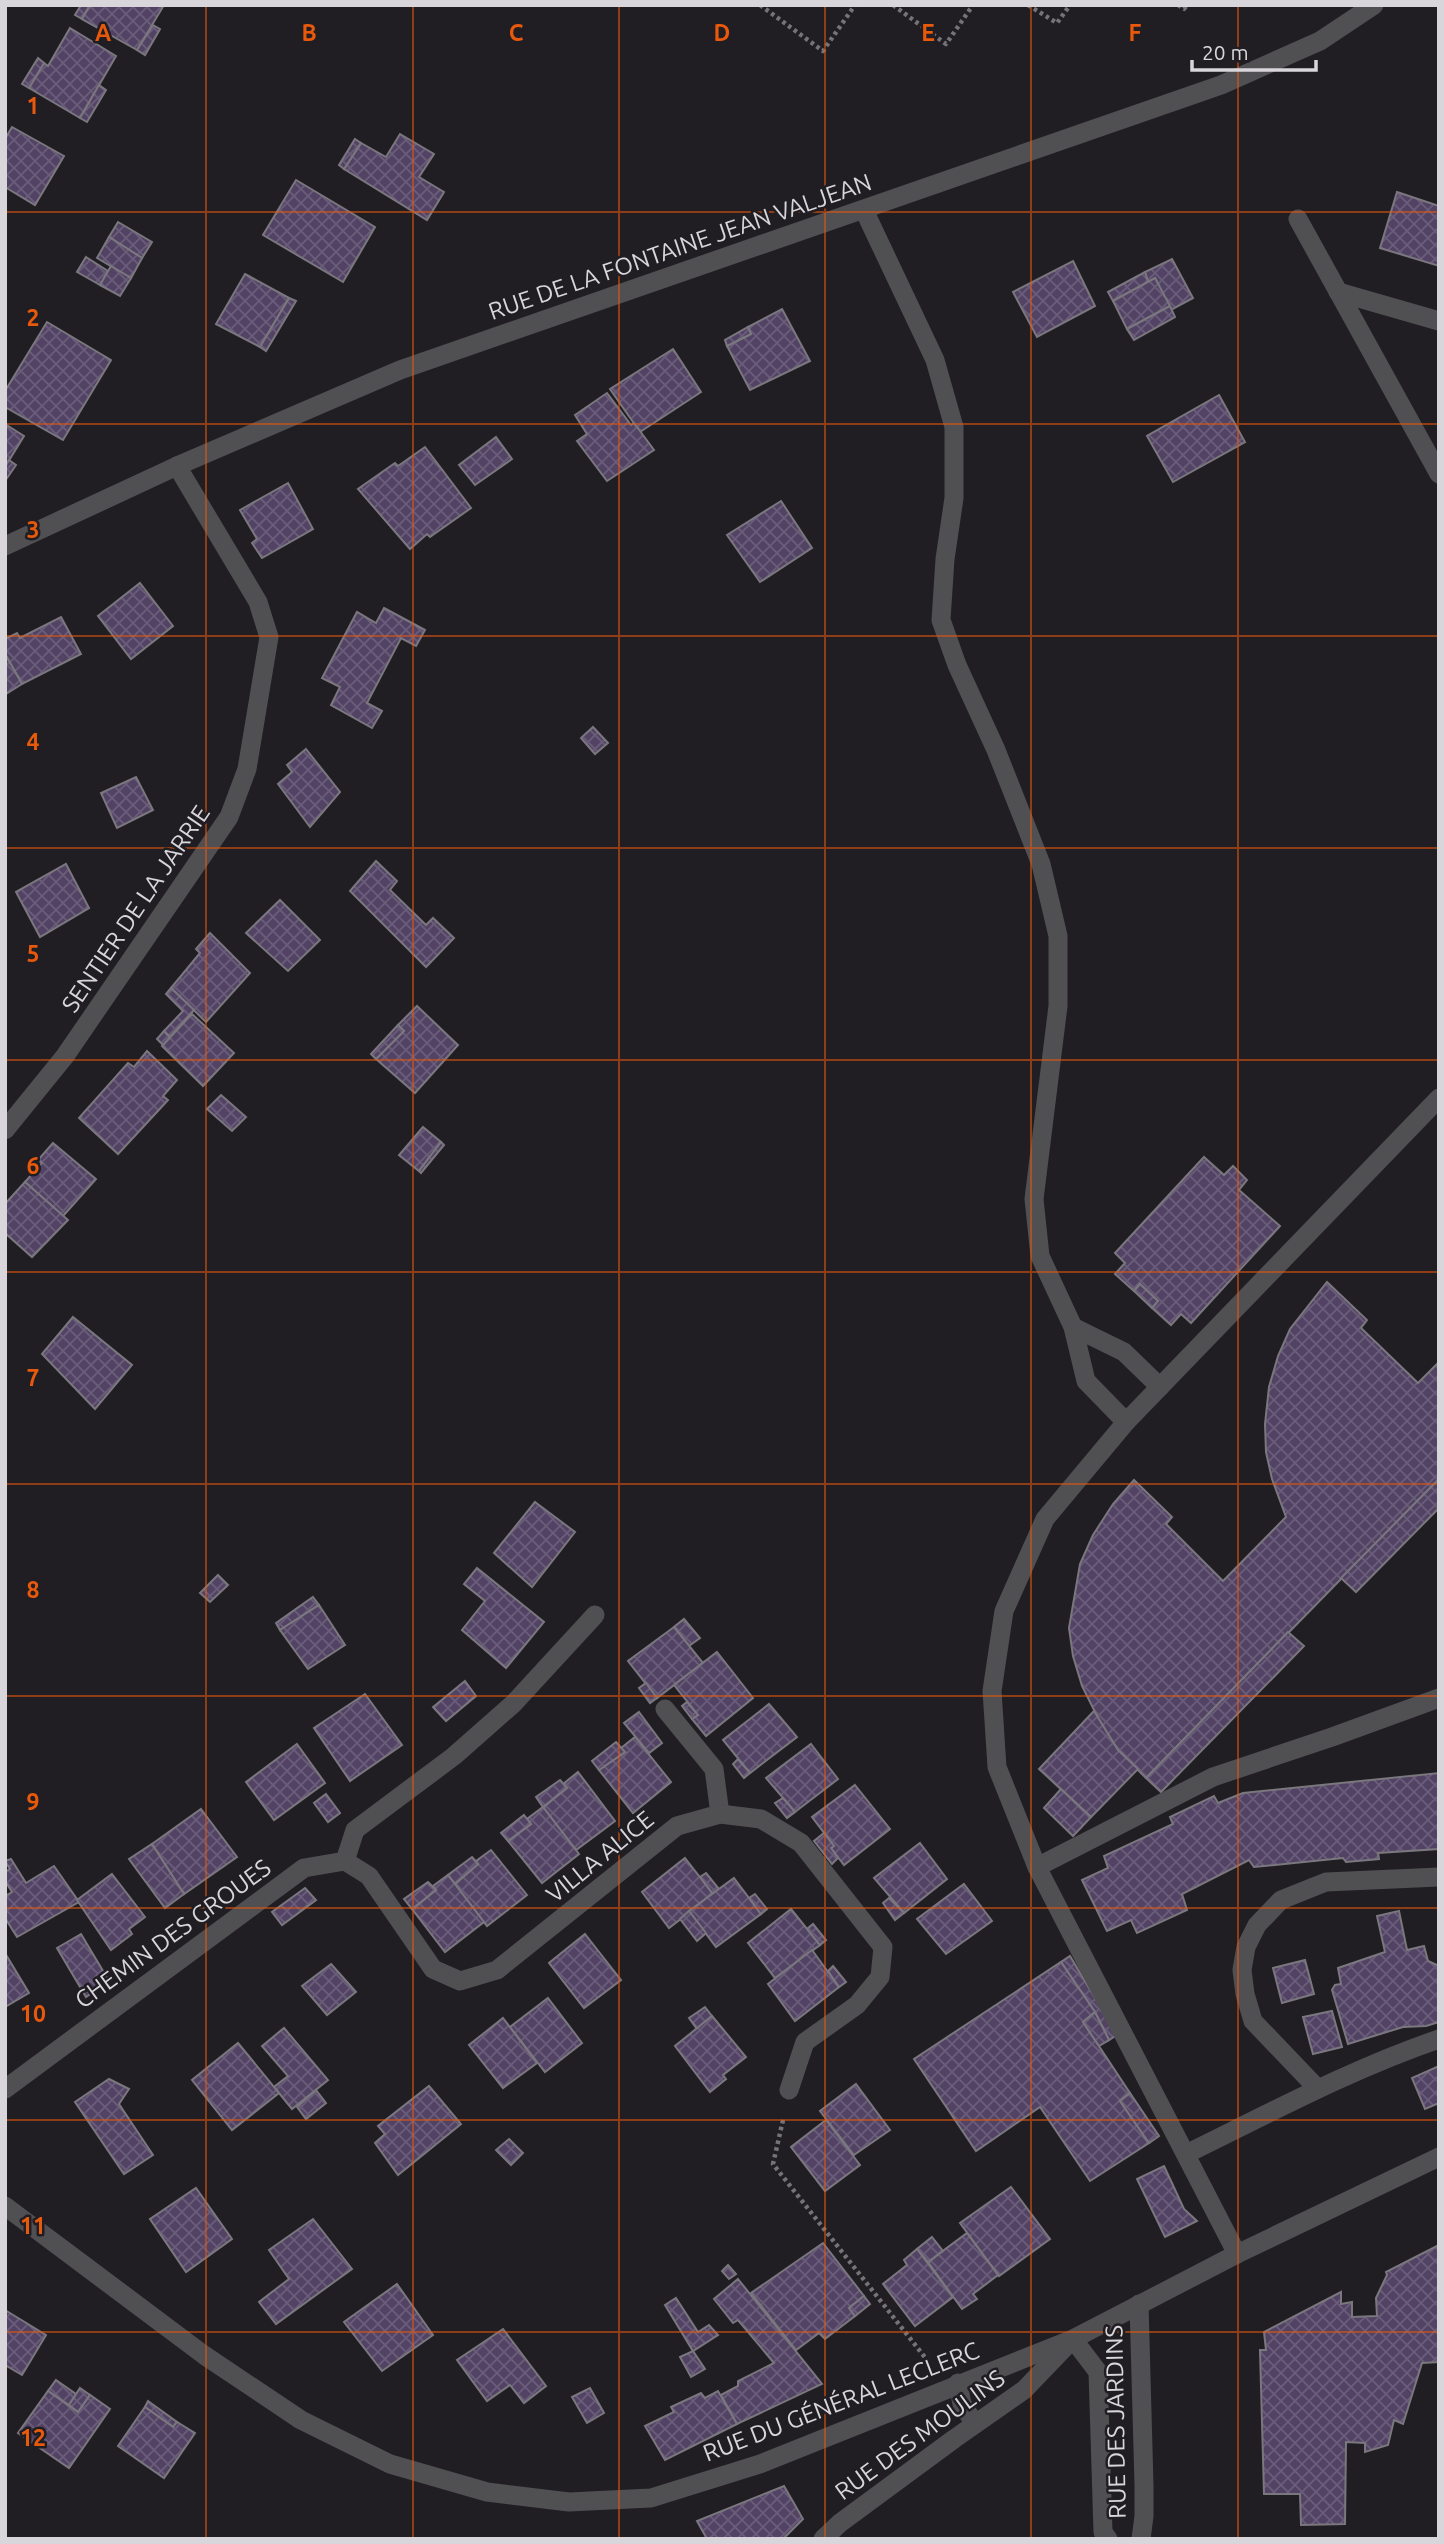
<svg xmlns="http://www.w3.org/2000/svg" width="1444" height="2544" font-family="Ubuntu,sans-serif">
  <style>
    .building { fill: url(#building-cross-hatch); stroke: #7a777e; stroke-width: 2 }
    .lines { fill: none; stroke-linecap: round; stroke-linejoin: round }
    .path { stroke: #757378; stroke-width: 4.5; stroke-dasharray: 3.5 3.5; stroke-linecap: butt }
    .service { stroke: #504f52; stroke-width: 19 }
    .minor { stroke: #504f52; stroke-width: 19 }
    .tertiary { stroke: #504f52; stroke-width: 19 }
    .grid { fill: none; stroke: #e8590c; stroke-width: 2; stroke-opacity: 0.55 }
    .labels { text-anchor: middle; stroke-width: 5; stroke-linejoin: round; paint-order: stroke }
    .street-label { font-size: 24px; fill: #d8d6da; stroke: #201e23 }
    .grid-label { font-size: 23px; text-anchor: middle; font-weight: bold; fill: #e8590c; stroke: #201e23; stroke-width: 5; stroke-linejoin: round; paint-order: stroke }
  </style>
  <defs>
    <pattern id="building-cross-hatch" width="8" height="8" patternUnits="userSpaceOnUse" patternTransform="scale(1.75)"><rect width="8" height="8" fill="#524364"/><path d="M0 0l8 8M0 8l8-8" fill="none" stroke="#6a5d7a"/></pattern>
  </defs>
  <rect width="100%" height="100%" fill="#201e23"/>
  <g class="building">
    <polygon points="81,5 90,5 82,19 75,15"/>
    <polygon points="90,5 164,5 137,50 82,19"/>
    <polygon points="153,25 160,29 145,55 137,50"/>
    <polygon points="70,28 116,56 80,118 29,88 44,63 48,66"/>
    <polygon points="38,58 44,63 29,88 22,84"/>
    <polygon points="99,85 106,90 87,122 80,118"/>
    <polygon points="12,127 64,156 35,205 5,187 5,139"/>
    <polygon points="400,134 434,154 419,177 444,192 427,220 344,169 361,143 386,157"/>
    <polygon points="355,139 361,143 344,169 339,165"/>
    <polygon points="296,180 375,227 343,282 263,235"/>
    <polygon points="1397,192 1439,206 1439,266 1380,248"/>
    <polygon points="118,222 152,242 142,258 109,237"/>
    <polygon points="109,237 142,258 131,278 97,258"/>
    <polygon points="86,257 108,271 100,285 77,272"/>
    <polygon points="1172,259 1193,298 1171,310 1155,278 1148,282 1145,272"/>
    <polygon points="1073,261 1095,306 1037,337 1013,292"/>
    <polygon points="111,266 131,278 120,296 100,285"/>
    <polygon points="1145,272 1148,282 1113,301 1108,292"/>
    <polygon points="245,274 289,298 260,347 216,324"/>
    <polygon points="1155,278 1170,306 1127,329 1113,301"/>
    <polygon points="289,298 296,301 266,351 260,347"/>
    <polygon points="1170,306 1175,317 1134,340 1127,329"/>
    <polygon points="782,309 810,361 750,390 727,346 751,334 748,327"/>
    <polygon points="47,322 111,360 63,440 5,407 5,391"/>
    <polygon points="748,327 751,334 727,346 725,340"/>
    <polygon points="673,349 701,392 640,432 610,389"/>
    <polygon points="607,393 631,425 634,423 654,450 607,481 577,441 587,434 575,415"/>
    <polygon points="1219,395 1245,442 1173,482 1147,436"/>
    <polygon points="5,424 24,436 5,467"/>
    <polygon points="496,437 512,459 475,485 459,465"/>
    <polygon points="425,447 471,508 430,537 427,534 410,549 358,489 395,463 398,466"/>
    <polygon points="9,460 16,465 5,481 5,467"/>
    <polygon points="288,483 313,529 262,558 252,543 257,539 240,510"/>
    <polygon points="781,501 812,548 760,582 727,535"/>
    <polygon points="140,583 173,626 131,659 98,616"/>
    <polygon points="384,608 425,630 416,646 401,638 367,703 382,711 372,728 331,705 340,687 322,678 357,612 376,623"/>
    <polygon points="61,617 81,654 22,684 5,654 5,639 17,633 20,638"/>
    <polygon points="5,654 22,684 6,694 5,693"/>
    <polygon points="593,727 608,743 595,754 581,738"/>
    <polygon points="306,749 340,792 310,827 278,784 292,772 287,765"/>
    <polygon points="136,777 153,810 117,828 101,793"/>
    <polygon points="376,861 397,881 390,890 426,925 433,918 454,938 426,967 350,891"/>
    <polygon points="66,864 89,908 40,937 16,892"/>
    <polygon points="280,900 320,940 288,971 246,933"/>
    <polygon points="210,933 250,973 206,1022 171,988 200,953 196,949"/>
    <polygon points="171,988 194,1010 170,1037 164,1031 183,1011 166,994"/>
    <polygon points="417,1006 458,1045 415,1093 376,1059 404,1031 398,1025"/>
    <polygon points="192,1014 234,1053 203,1086 162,1046"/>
    <polygon points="398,1025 404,1031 376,1059 371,1054"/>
    <polygon points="164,1031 170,1037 163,1045 157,1039"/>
    <polygon points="147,1051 177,1080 163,1096 168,1100 118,1154 79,1118 128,1063 134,1067"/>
    <polygon points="221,1095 246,1117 232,1131 207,1109"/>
    <polygon points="423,1127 441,1142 419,1171 399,1155"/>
    <polygon points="441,1142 444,1145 421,1173 419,1171"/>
    <polygon points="53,1143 96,1179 63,1216 25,1182 42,1163 38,1160"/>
    <polygon points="1204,1157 1224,1175 1233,1166 1247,1180 1239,1190 1280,1226 1191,1323 1181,1314 1171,1325 1152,1308 1158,1301 1140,1284 1134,1291 1115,1274 1125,1263 1115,1253"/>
    <polygon points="25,1182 68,1220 32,1257 5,1233 5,1204"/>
    <polygon points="1327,1282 1367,1320 1361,1328 1418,1383 1439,1362 1439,1479 1146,1778 1118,1750 1102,1726 1082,1686 1073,1656 1069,1628 1080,1564 1093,1535 1113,1504 1134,1480 1172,1517 1166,1524 1223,1581 1286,1517 1272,1479 1266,1452 1265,1424 1269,1387 1278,1356 1290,1329"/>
    <polygon points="1140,1284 1158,1301 1152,1308 1134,1291"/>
    <polygon points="73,1317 132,1365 95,1409 42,1354"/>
    <polygon points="1439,1479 1439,1508 1356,1592 1341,1578"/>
    <polygon points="535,1502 575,1532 532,1587 494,1553"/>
    <polygon points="477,1568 544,1622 506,1668 462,1630 485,1601 464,1584"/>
    <polygon points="218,1575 228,1585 210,1602 200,1593"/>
    <polygon points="313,1597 319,1605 280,1630 276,1623"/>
    <polygon points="319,1605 345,1645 308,1669 280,1630"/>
    <polygon points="684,1619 700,1638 689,1646 674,1627"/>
    <polygon points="674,1627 703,1663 657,1698 628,1661"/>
    <polygon points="1288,1632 1304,1646 1161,1792 1146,1778"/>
    <polygon points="717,1652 753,1698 706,1736 692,1719 698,1715 674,1685"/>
    <polygon points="465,1681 476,1696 446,1721 433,1707"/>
    <polygon points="646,1683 657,1698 650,1703 639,1688"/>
    <polygon points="365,1694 402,1745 350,1781 314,1728"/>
    <polygon points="687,1702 698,1715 692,1719 682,1706"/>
    <polygon points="769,1704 797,1737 750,1773 723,1740"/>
    <polygon points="1094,1711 1118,1750 1138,1769 1091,1817 1039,1769"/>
    <polygon points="639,1712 662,1743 649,1753 624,1723"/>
    <polygon points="635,1737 671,1782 633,1813 599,1770 625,1752 621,1748"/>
    <polygon points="616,1742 625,1752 599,1770 592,1761"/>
    <polygon points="297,1744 325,1783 274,1820 246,1782"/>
    <polygon points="811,1744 838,1779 795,1812 766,1778"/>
    <polygon points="738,1759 750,1773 744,1778 733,1764"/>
    <polygon points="578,1772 615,1821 576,1850 543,1807 567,1788 563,1784"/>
    <polygon points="1439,1773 1439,1849 1378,1853 1379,1859 1346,1862 1343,1858 1254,1867 1249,1860 1182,1894 1187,1910 1137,1933 1131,1920 1107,1931 1082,1880 1108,1868 1104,1856 1173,1824 1170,1817 1214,1796 1218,1803 1243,1793"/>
    <polygon points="560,1780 567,1788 543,1807 536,1797"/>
    <polygon points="855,1785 890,1829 844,1865 831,1848 834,1846 812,1817"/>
    <polygon points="1061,1789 1091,1817 1073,1836 1044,1808"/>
    <polygon points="326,1794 340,1813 328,1822 314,1803"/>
    <polygon points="783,1798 795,1812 787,1818 775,1803"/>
    <polygon points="543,1807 579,1854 542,1883 508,1841 531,1824 527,1819"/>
    <polygon points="201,1809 237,1857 184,1894 152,1844"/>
    <polygon points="524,1815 531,1824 508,1841 501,1833"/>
    <polygon points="824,1833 834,1846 831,1848 838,1858 832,1864 814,1841"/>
    <polygon points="920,1843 947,1879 904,1913 874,1878"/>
    <polygon points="152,1844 184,1894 165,1908 129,1859"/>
    <polygon points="491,1850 527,1895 487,1926 455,1884 478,1864 476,1861"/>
    <polygon points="472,1857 478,1864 455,1884 448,1875"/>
    <polygon points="685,1858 713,1894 669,1928 642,1892"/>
    <polygon points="11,1859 26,1883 54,1866 79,1902 17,1937 5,1918 5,1896 12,1892 5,1881 5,1872 10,1869 5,1861"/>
    <polygon points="706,1873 719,1889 713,1894 700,1877"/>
    <polygon points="112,1874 145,1917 129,1929 132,1934 111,1950 77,1900"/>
    <polygon points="448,1875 484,1922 445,1952 412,1909 436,1890 433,1886"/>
    <polygon points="734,1878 761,1914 716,1947 689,1911"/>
    <polygon points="428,1882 436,1890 412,1909 404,1899"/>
    <polygon points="964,1884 992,1921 946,1954 917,1919"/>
    <polygon points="305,1888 316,1900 282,1925 272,1912"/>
    <polygon points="755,1894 767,1909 761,1914 749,1898"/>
    <polygon points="889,1898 904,1913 895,1920 883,1903"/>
    <polygon points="791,1909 820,1945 775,1978 748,1943"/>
    <polygon points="689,1911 706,1933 697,1941 680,1919"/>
    <polygon points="1399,1911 1407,1950 1424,1946 1428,1961 1439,1966 1439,2022 1426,2026 1403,2027 1348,2044 1332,1990 1335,1985 1341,1984 1338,1968 1385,1952 1377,1916"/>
    <polygon points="813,1924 826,1940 820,1945 807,1929"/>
    <polygon points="81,1934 109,1981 86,1997 57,1948"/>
    <polygon points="585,1934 621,1980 584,2008 549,1963"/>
    <polygon points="812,1950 839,1987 795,2021 768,1984"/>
    <polygon points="5,1953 29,1993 5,2007"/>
    <polygon points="1070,1956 1117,2035 1109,2040 1095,2012 1061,1962"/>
    <polygon points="1305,1960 1314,1994 1282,2003 1273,1968"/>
    <polygon points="1061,1962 1095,2012 1083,2022 1130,2093 1120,2101 1149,2143 1090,2181 1040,2107 976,2151 914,2059"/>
    <polygon points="331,1964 356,1992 327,2015 302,1986"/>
    <polygon points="833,1966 846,1982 839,1987 828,1971"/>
    <polygon points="548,1998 582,2043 545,2072 510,2027"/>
    <polygon points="705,2007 712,2016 697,2029 689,2018"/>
    <polygon points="1332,2011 1342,2047 1313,2054 1303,2017"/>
    <polygon points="1095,2012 1109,2040 1099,2046 1083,2022"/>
    <polygon points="712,2016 746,2057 723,2075 726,2079 710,2092 675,2046"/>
    <polygon points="503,2018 537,2063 503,2088 469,2045"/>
    <polygon points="284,2028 328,2080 292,2109 274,2087 288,2076 262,2046"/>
    <polygon points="238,2043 279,2093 232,2130 192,2080"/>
    <polygon points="1439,2066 1439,2103 1425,2109 1412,2078"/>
    <polygon points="109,2079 129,2089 119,2104 153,2155 124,2174 75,2102"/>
    <polygon points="856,2084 890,2130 854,2155 820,2111"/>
    <polygon points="429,2086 461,2124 398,2175 375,2143 385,2134 378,2126"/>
    <polygon points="316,2090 326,2103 306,2119 297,2107"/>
    <polygon points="1130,2093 1159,2136 1149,2143 1120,2101"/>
    <polygon points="826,2120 860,2165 825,2191 791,2147"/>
    <polygon points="509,2139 523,2153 511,2165 496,2150"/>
    <polygon points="1164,2166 1184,2209 1197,2221 1165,2237 1137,2179"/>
    <polygon points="1011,2187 1050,2239 999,2276 960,2223"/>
    <polygon points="196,2188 232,2239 186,2272 150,2219"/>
    <polygon points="313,2219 352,2269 276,2324 259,2302 289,2279 269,2250"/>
    <polygon points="967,2233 998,2275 973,2294 977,2299 962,2309 928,2262"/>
    <polygon points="932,2237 943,2251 928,2262 917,2249"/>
    <polygon points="823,2243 864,2296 849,2308 855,2316 825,2339 819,2333 796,2350 751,2293"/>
    <polygon points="1439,2245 1439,2362 1422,2363 1403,2424 1394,2420 1388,2445 1365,2452 1365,2443 1346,2442 1345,2524 1301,2525 1300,2494 1264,2494 1260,2350 1266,2350 1264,2332 1341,2292 1341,2304 1352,2302 1352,2317 1377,2316 1376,2298 1387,2275 1386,2272"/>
    <polygon points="917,2249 953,2297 915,2326 883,2284 907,2265 904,2260"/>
    <polygon points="728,2265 736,2274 729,2279 722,2271"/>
    <polygon points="738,2279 822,2384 737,2424 721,2395 738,2386 738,2381 774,2363 738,2320 733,2323 714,2299"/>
    <polygon points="397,2284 433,2335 382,2371 344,2322"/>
    <polygon points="864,2296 870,2304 855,2316 849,2308"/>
    <polygon points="676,2298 698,2332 709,2325 718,2335 693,2351 665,2305"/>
    <polygon points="5,2310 46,2335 22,2375 5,2365"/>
    <polygon points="503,2329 546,2386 524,2403 510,2385 487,2401 457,2360"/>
    <polygon points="693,2351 705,2369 691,2377 680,2357"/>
    <polygon points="56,2380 76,2394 69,2405 48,2391"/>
    <polygon points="80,2388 90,2395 78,2412 69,2405"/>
    <polygon points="590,2388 604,2413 587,2423 572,2397"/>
    <polygon points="48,2391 78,2412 90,2395 110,2409 69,2468 18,2433"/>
    <polygon points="718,2391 737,2424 665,2460 645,2426 674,2412 671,2407 701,2393 705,2398"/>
    <polygon points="148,2401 177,2422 173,2427 145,2407"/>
    <polygon points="145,2407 173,2427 177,2422 195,2433 164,2478 118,2446"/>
    <polygon points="784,2486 803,2519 783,2539 707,2539 697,2521"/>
  </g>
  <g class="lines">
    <g class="path">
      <polyline points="760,5 823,51 855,5"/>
      <polyline points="893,5 946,44 973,5"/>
      <polyline points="1028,5 1057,23 1070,5"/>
      <polyline points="1178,5 1184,9 1187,5"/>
      <polyline points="783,2120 773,2164 927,2360 928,2365"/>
    </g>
    <g class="service">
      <polyline points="864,210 935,360 954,427 954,498 945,559 941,620 957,665 996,750 1041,864 1058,936 1058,1006 1034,1199 1040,1256 1073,1327 1086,1381 1126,1422"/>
      <polyline points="1073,1327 1124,1352 1160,1387"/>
      <polyline points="665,1709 714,1769 720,1814"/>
      <polyline points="345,1861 355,1830 454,1756 513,1704 595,1615"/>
      <polyline points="1037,1867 1213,1777 1332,1737 1439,1698"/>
      <polyline points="1318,2089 1253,2021 1245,1994 1242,1970 1246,1947 1257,1925 1281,1900 1326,1882 1439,1877"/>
      <path d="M1186 2154C1268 2114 1351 2069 1439 2039"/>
      <polyline points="1237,2254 1037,1867 997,1767 992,1691 1004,1611 1045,1519 1126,1422 1439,1098"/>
    </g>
    <g class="minor">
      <polyline points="1298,219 1439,474"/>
      <polyline points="1338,292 1439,321"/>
      <polyline points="5,546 177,466 400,370 1221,85 1320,41 1374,5"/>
      <polyline points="5,1130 65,1056 229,817 247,769 269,637 258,602 177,466"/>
      <polyline points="5,2089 304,1868 345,1861 369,1876 433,1969 460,1981 497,1970 677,1826 720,1814 761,1819 801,1843 883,1947 880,1977 857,2005 805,2042 789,2090"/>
      <polyline points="1139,2304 1144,2485 1144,2516 1141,2539"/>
      <polyline points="958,2383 962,2404 975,2424"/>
      <polyline points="823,2539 840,2523 954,2439 1024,2390 1073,2339 1098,2372 1103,2532 1108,2539"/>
    </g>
    <polyline class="tertiary" points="5,2206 204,2355 301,2420 390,2464 487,2492 569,2502 651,2498 760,2464 1073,2339 1237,2254 1439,2157"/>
  </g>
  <path class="grid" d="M206 5V2539M413 5V2539M619 5V2539M825 5V2539M1031 5V2539M1238 5V2539M5 212H1439M5 424H1439M5 636H1439M5 848H1439M5 1060H1439M5 1272H1439M5 1484H1439M5 1696H1439M5 1908H1439M5 2120H1439M5 2332H1439"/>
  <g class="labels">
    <g class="street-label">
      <text transform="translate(680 247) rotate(-19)" y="8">RUE DE LA FONTAINE JEAN VALJEAN</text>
      <text transform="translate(136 909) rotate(-56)" y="8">SENTIER DE LA JARRIE</text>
      <text transform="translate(600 1857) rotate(-39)" y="8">VILLA ALICE</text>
      <text transform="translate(173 1934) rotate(-36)" y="8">CHEMIN DES GROUES</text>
      <text transform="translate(841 2402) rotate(-21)" y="8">RUE DU GÉNÉRAL LECLERC</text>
      <text transform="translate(1116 2422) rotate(-91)" y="8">RUE DES JARDINS</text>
      <text transform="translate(920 2435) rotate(-36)" y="8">RUE DES MOULINS</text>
    </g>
  </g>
  <g class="grid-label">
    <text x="103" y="41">A</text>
    <text x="309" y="41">B</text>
    <text x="516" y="41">C</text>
    <text x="722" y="41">D</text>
    <text x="928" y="41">E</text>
    <text x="1135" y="41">F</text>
    <text x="33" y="114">1</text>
    <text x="33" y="326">2</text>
    <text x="33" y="538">3</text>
    <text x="33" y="750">4</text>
    <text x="33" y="962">5</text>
    <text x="33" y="1174">6</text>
    <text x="33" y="1386">7</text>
    <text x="33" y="1598">8</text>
    <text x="33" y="1810">9</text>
    <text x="33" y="2022">10</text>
    <text x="33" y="2234">11</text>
    <text x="33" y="2446">12</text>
  </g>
  <rect width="1444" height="2544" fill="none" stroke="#d8d6da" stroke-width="14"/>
  <path d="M1192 60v10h124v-10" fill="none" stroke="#d8d6da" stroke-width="3.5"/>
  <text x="1202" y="60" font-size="21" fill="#d8d6da" stroke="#201e23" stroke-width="5" paint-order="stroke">20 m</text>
</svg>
